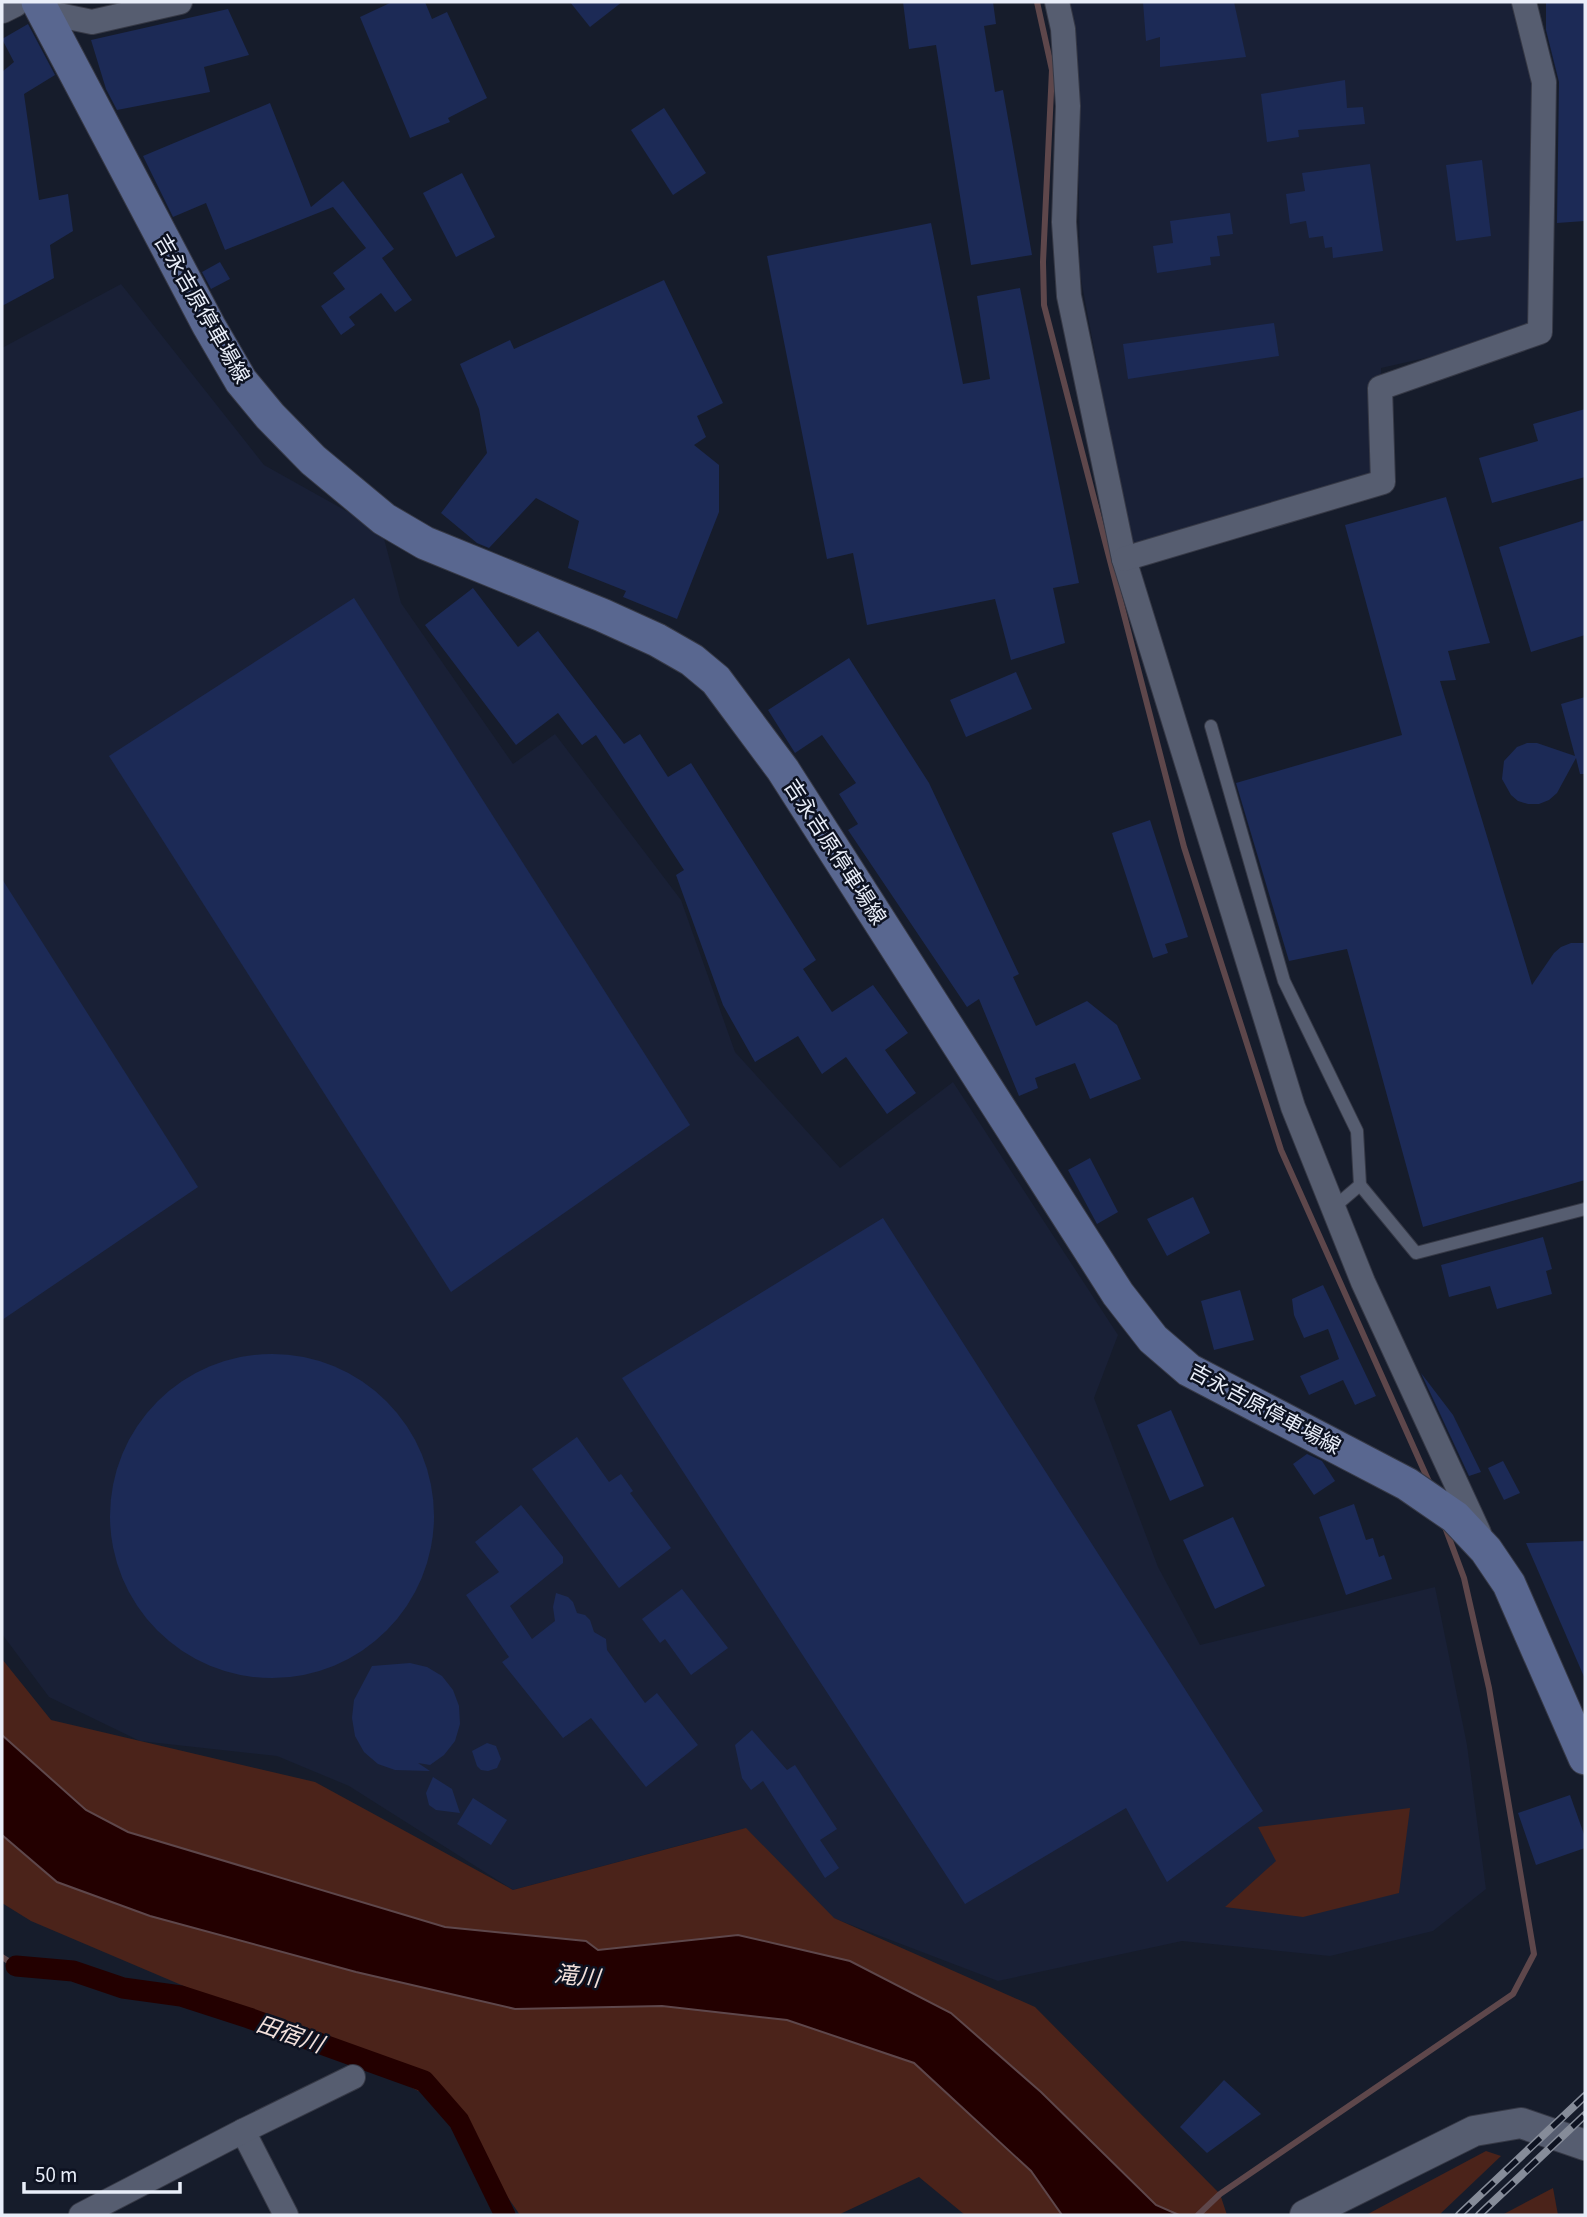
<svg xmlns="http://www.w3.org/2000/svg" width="1587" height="2217" font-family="'Source Sans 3','Noto Sans JP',sans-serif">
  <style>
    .built { fill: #192036 }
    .green { fill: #4b231a }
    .water { fill: #230000; stroke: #5e474b; stroke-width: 2 }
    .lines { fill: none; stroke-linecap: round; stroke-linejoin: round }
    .stream { stroke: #5e474b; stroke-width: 6 }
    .canal { stroke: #230000; stroke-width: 21 }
    .building { fill: #1c2a56 }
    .service-casing { stroke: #363946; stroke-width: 14 }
    .minor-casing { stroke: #363946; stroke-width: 26 }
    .tertiary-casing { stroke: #363946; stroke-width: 32 }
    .secondary-casing { stroke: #363946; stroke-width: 35 }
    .service { stroke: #565d70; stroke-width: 12 }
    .minor { stroke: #565d70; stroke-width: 24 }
    .tertiary { stroke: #565d70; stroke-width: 30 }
    .secondary { stroke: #596790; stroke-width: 33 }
    .rail-casing { stroke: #868c99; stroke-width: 8 }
    .rail { stroke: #0d1221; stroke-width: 5; stroke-dasharray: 16; stroke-linecap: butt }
    .labels { text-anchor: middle; stroke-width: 5; stroke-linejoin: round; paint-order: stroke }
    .street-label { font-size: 21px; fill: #e9eef9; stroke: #0d1221 }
    .water-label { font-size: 23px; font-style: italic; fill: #f3e0db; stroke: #0d1221 }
  </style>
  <rect width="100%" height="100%" fill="#161c2b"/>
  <g class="built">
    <polygon points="1067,2 1517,2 1544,97 1540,332 1381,368 1383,482 1133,556 1080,274 1077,48"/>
    <polygon points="121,284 264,465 382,531 401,603 513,764 555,734 681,900 735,1052 840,1168 953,1082 1118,1335 1094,1398 1158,1567 1200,1645 1435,1587 1467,1745 1486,1889 1433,1931 1330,1956 1182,1941 998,1981 833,1918 730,1832 513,1890 349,1786 277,1756 140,1741 49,1697 2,1634 2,348"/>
  </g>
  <g class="green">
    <polygon points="2,1659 51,1720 315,1782 513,1890 746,1828 834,1918 1035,2007 1220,2194 1227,2215 965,2215 919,2177 838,2215 520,2215 441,2102 339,2052 31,1921 2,1903"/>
    <polygon points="1410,1808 1399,1893 1303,1917 1225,1907 1276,1861 1258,1827"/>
    <polygon points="1486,2151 1501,2156 1439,2215 1366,2215"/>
    <polygon points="1553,2188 1558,2215 1502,2215"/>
  </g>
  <polygon class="water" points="2,1735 86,1810 128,1832 445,1927 586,1941 598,1950 738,1935 850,1961 951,2013 1041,2092 1156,2205 1179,2215 1062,2215 1031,2171 914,2063 787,2020 662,2006 515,2009 356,1972 150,1916 57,1882 2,1835"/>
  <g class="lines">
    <g class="stream">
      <polyline points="1037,2 1052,70 1043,262 1044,305 1184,847 1281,1150 1430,1484"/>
      <polyline points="2,1957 16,1966"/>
      <polyline points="1198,2215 1220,2194 1513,1994 1534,1954 1489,1688 1464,1578 1445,1527"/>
    </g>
    <polyline class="canal" points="16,1966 73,1971 123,1988 181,1996 249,2018 424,2081 459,2121 505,2215"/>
  </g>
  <g class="building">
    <polygon points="392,2 425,2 432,19 447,12 487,98 448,118 450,122 410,138 360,17"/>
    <polygon points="570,2 622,2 590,27"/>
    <polygon points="903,2 993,2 996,24 984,26 995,92 1003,90 1032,255 971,265 936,45 909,49"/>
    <polygon points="1143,2 1234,2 1246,57 1160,67 1160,37 1146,41"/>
    <polygon points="1546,2 1585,2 1585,221 1557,223 1559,82 1546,30"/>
    <polygon points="228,9 249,55 204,67 210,92 117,110 106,89 91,40"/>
    <polygon points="28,24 55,75 24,94 39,200 68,194 73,231 50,245 54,278 2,306 2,72 14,62 2,39"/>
    <polygon points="1345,80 1347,108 1363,107 1365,124 1298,130 1299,137 1267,142 1261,94"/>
    <polygon points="270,103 311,207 343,181 394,249 382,258 412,300 395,312 381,293 349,317 355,325 341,335 321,306 345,289 333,273 366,248 333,207 225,250 206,203 173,217 143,156"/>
    <polygon points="664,108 706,173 673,195 631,130"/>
    <polygon points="1482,160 1491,236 1456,241 1446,165"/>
    <polygon points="1370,164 1383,251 1333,258 1332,247 1325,248 1323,236 1309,238 1306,221 1290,224 1286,194 1305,191 1302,173"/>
    <polygon points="462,173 495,237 456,257 423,193"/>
    <polygon points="1230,213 1233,234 1217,236 1220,256 1210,257 1211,265 1157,273 1153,246 1173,243 1170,221"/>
    <polygon points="931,223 963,384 990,379 977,296 1020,288 1079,583 1053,588 1065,643 1011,660 995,599 867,625 853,553 827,559 767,256"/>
    <polygon points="220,262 230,279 211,289 202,272"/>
    <polygon points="664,280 723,403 697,416 706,437 694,445 719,465 719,512 677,619 623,597 626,591 568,568 579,521 536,498 489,548 477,543 441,513 487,453 479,409 460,364 510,340 514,349"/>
    <polygon points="1274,323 1279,356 1128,379 1123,344"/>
    <polygon points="1585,409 1585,477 1492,503 1479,458 1538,441 1533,424"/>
    <polygon points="1446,497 1490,643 1448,651 1456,680 1440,681 1532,985 1554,953 1561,947 1571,943 1585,943 1585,1180 1423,1227 1347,949 1289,961 1236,783 1402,735 1345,525"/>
    <polygon points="1585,520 1585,635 1531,652 1499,547"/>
    <polygon points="473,588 518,647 538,631 624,744 640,734 668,777 691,763 816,960 803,969 832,1012 873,985 908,1033 885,1050 916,1093 887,1114 846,1057 822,1074 798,1036 755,1062 723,1005 676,875 684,870 596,735 582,745 558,713 516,745 425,625"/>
    <polygon points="354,598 690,1125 451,1292 109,756"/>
    <polygon points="849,658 929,783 1019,974 1013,977 1036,1026 1087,1001 1117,1025 1141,1079 1090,1099 1075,1063 1035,1078 1038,1088 1019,1096 979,999 967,1007 848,830 858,824 839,794 856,783 822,735 795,753 768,710"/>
    <polygon points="1016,672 1032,709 966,737 950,700"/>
    <polygon points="1585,697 1585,774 1580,774 1576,758 1557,793 1549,800 1539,804 1528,804 1518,801 1511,795 1502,779 1504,761 1517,747 1527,743 1537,743 1575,756 1561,704"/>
    <polygon points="1150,820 1188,937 1165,944 1168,953 1153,958 1112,833"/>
    <polygon points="2,879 198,1187 2,1320"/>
    <polygon points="1090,1158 1118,1212 1097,1224 1068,1170"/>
    <polygon points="1193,1197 1210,1233 1167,1256 1147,1219"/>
    <polygon points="883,1218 1263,1811 1167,1882 1126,1808 965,1904 622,1378"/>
    <polygon points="1543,1237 1552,1269 1546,1271 1552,1294 1497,1309 1490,1286 1449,1297 1441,1265"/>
    <polygon points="1323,1285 1376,1396 1355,1405 1343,1380 1309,1395 1300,1376 1339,1359 1328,1329 1304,1338 1294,1315 1292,1299"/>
    <polygon points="1240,1290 1254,1340 1214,1350 1201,1301"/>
    <circle cx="272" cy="1516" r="162"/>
    <polygon points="1421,1373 1453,1415 1481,1472 1469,1476"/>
    <polygon points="1171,1410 1204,1486 1170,1501 1137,1425"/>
    <polygon points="577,1437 609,1482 621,1474 633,1491 630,1493 671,1548 619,1588 532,1469"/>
    <polygon points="1307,1454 1322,1461 1335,1481 1314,1495 1293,1464"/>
    <polygon points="1503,1461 1520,1493 1504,1500 1488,1468"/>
    <polygon points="1354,1504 1366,1540 1373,1538 1379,1557 1384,1555 1392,1579 1346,1595 1319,1517"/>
    <polygon points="521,1505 563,1557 563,1563 510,1606 532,1639 555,1621 553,1607 556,1593 568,1597 573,1602 577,1613 585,1615 590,1620 594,1632 606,1639 607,1650 645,1703 657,1693 698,1745 646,1787 591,1718 563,1738 502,1662 509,1657 466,1595 499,1572 475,1542"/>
    <polygon points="1233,1517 1265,1586 1215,1609 1183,1540"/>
    <polygon points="1585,1541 1585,1679 1526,1543"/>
    <polygon points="682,1589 728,1648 691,1675 665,1639 660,1643 642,1619"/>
    <polygon points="410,1663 427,1667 442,1676 453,1690 459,1706 460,1724 455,1741 444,1755 430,1765 418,1763 430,1771 395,1770 378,1764 364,1752 355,1736 352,1718 354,1700 372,1666"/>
    <polygon points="752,1730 787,1770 795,1765 837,1829 820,1840 839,1868 825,1878 763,1781 751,1790 742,1778 735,1745"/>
    <polygon points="487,1743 496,1746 501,1759 497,1768 488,1771 481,1770 477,1766 472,1751"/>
    <polygon points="433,1777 452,1789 460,1813 436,1810 429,1805 426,1793"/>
    <polygon points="1570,1795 1585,1837 1585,1848 1536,1865 1518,1813"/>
    <polygon points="473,1798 507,1820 491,1845 457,1824"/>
    <polygon points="1224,2080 1261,2114 1207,2153 1180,2127"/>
  </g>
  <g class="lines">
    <defs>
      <g id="service">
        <polyline points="1211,726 1284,981 1357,1131 1360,1185"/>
        <polyline points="1333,1208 1360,1185 1416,1253 1585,1209"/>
      </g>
      <g id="minor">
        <polyline points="1057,2 1063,29 1068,106 1064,222 1069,296 1124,559 1293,1107 1363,1282 1479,1533"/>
        <polyline points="44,12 92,22 180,2"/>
        <polyline points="1124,559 1383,482 1380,388 1540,332 1544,82 1524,2"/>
        <polyline points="243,2131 286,2215"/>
        <polyline points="81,2215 243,2131 353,2077"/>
      </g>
      <g id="tertiary">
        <polyline points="2,8 14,2"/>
        <polyline points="1305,2215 1474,2131 1521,2123 1585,2145"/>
      </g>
      <polyline id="secondary" points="38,2 209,326 241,381 270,416 313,460 384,519 425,543 602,615 657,640 692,660 716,680 783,770 1118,1294 1153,1339 1189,1370 1407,1484 1455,1517 1486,1550 1509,1584 1585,1758"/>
    </defs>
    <use href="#service" class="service-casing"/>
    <use href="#minor" class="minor-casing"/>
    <use href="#tertiary" class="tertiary-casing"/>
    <use href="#secondary" class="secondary-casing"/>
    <use href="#service" class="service"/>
    <use href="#minor" class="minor"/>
    <use href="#tertiary" class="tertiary"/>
    <use href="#secondary" class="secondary"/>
    <defs>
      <g id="rail">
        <polyline points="1459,2215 1585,2096"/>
        <polyline points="1479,2215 1585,2115"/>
      </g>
    </defs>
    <use href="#rail" class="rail-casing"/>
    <use href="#rail" class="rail"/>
  </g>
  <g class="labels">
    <g class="street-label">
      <text transform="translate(202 309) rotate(60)" y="7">吉永吉原停車場線</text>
      <text transform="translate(835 852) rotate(57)" y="7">吉永吉原停車場線</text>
      <text transform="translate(1265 1409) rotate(28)" y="7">吉永吉原停車場線</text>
    </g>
    <g class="water-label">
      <text transform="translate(577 1976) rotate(6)" y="8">滝川</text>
      <text transform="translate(290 2034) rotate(19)" y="8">田宿川</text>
    </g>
  </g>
  <rect width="1587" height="2217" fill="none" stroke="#e9eef9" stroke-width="7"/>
  <path d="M24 2182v10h156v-10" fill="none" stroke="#e9eef9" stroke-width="3.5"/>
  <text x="35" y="2182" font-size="21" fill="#e9eef9" stroke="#0d1221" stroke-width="5" paint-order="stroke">50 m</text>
</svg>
